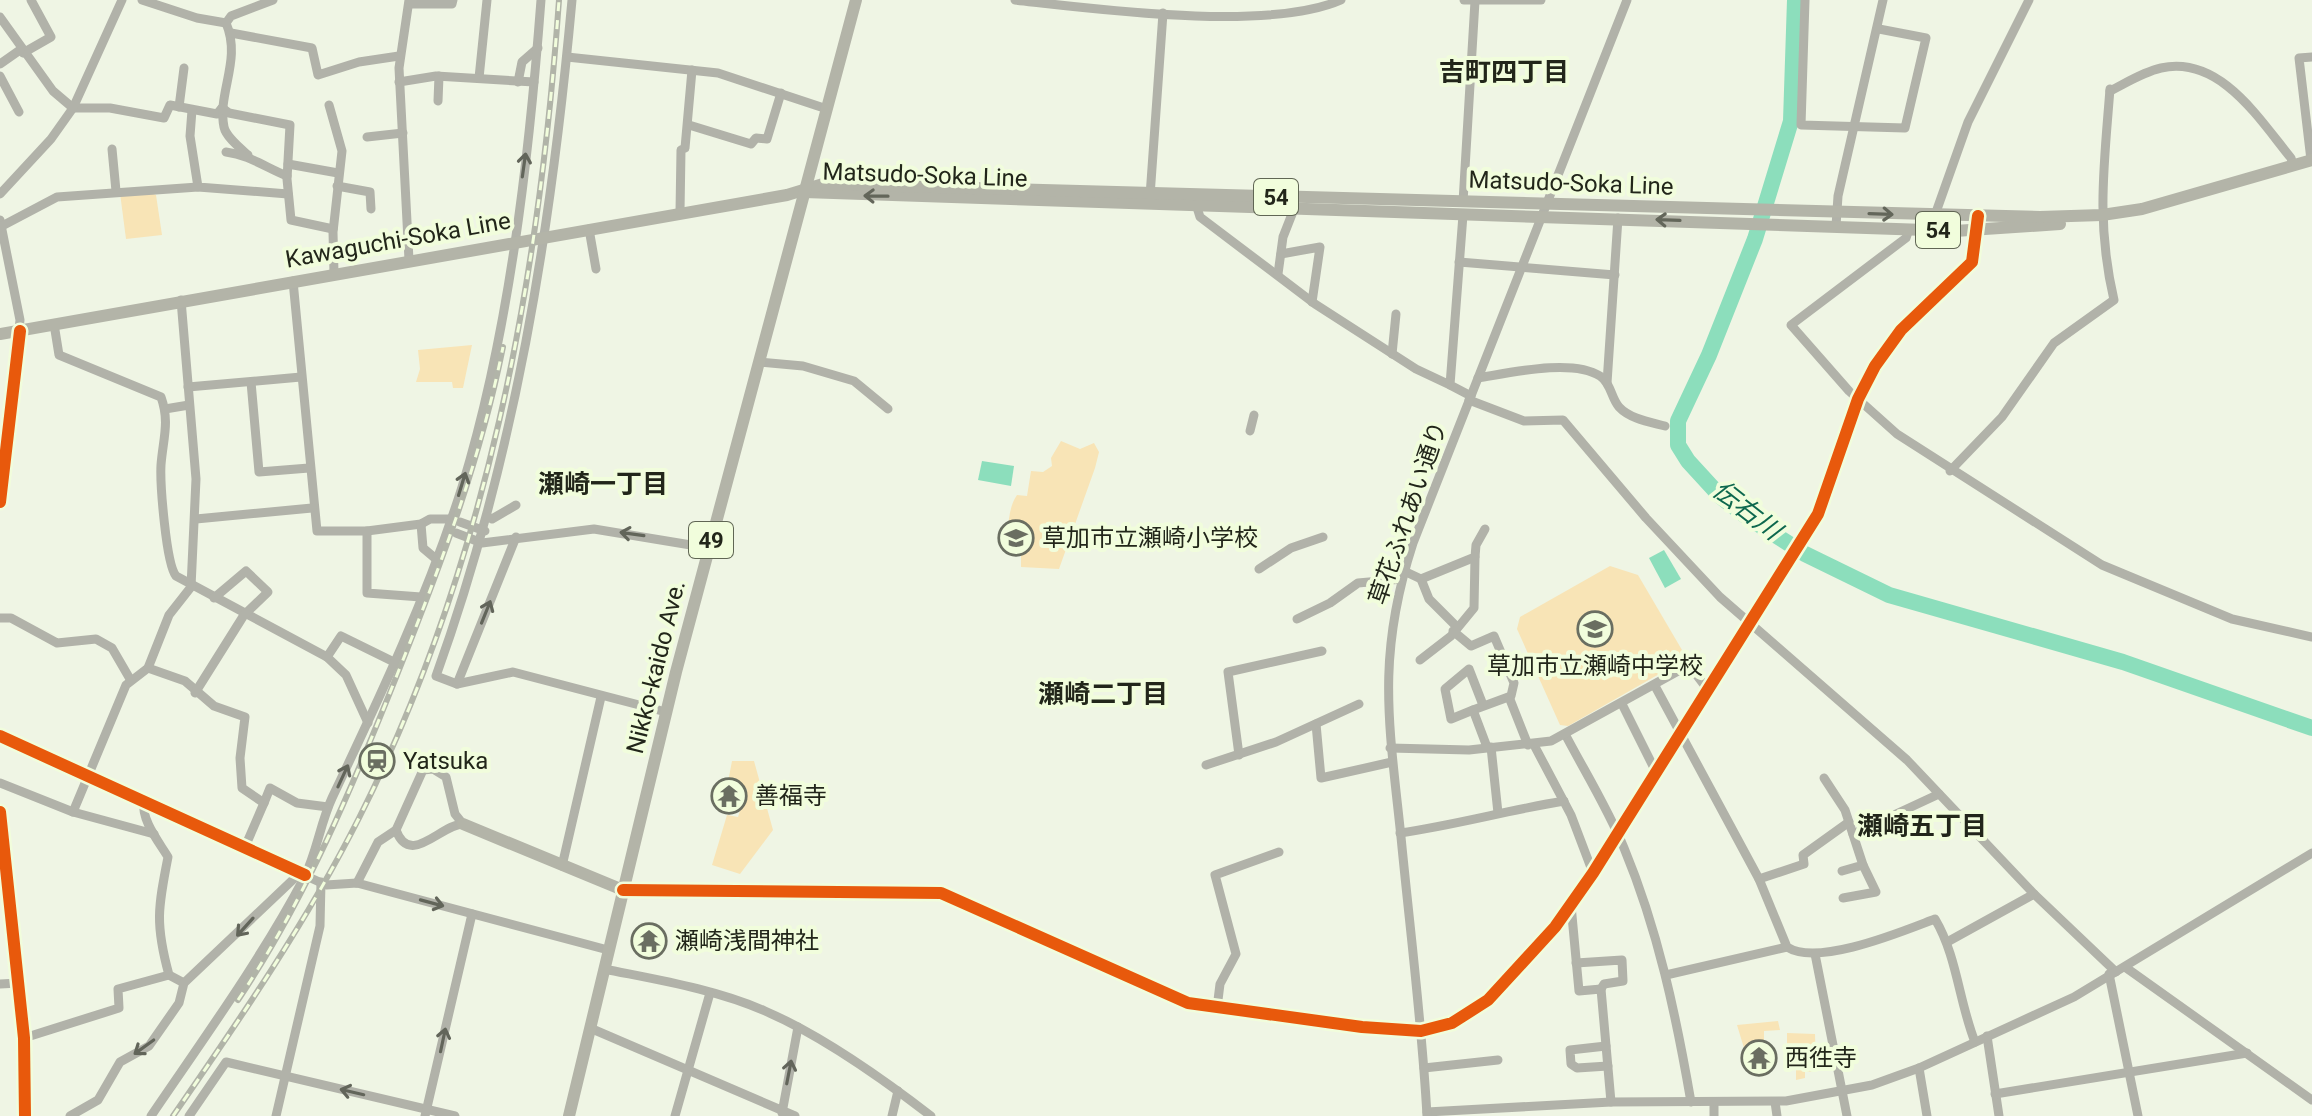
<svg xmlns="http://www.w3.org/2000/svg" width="2312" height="1116" font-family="Roboto,'Noto Sans JP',sans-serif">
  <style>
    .green { fill: #f8e4b6 }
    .water { fill: #8cdebc }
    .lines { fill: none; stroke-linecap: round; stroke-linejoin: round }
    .river { stroke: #8cdebc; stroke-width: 16 }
    .minor { stroke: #b1b2a9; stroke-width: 9 }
    .major { stroke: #b3b4a8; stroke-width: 12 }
    .rail-casing { stroke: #b1b4a8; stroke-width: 6 }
    .rail { stroke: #f1fddc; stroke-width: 3; stroke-dasharray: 9; stroke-linecap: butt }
    .cycleway-casing { stroke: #f1fddc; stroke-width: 17 }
    .cycleway { stroke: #e8590c; stroke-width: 12 }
    .oneway { stroke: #62655a }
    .oneway2 { stroke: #63665a }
    .labels { text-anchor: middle; stroke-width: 8; stroke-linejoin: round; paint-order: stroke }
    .shield { fill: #f1fddc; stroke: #606654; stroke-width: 2 }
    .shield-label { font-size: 22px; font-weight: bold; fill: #22261a }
    .street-label { font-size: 24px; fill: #22261a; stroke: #f1fddc }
    .poi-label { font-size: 24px; fill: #22261a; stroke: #f1fddc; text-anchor: start }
    .neighbourhood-label { font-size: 26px; font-weight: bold; fill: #22261a; stroke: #f1fddc }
    .water-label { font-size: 26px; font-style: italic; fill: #0d684e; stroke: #f1fddc }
  </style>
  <rect width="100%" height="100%" fill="#eff5e4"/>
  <g class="green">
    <polygon points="148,192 156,195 162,235 126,239 120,193"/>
    <polygon points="472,345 463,388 453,388 452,382 416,382 420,369 418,350"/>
    <path d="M1061 441 1080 449 1094 443 1099 452 1095 468 1059 569 1021 567V555L1012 554C1006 538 1007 509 1017 495L1027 496 1031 471 1043 472 1052 466 1051 458Z"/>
    <polygon points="1610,566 1638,575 1682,650 1682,661 1568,726 1560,725 1517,629 1520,617"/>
    <polygon points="732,761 754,761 773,830 740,874 712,865 727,815 738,817 747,789 728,782"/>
    <polygon points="1778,1021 1780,1030 1764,1031 1764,1045 1744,1048 1737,1025"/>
    <polygon points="1787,1033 1815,1034 1816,1071 1805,1072 1805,1078 1796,1080 1796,1065 1787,1065"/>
  </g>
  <g class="water">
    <polygon points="982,461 1014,466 1011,486 978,480"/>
    <polygon points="1664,550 1681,579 1665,588 1649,558"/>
  </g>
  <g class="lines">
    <polyline class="river" points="1795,0 1791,121 1755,239 1709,355 1678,421 1678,445 1688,461 1721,497 1747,517 1805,554 1889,595 2123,662 2312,728"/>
    <g class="minor">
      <polyline points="142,0 197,18 226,23 231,16 273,0"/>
      <polyline points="409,0 399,68 409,260"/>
      <path d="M572 0C551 231 515 457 436 676L457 684 513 672 666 712"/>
      <path d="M1015 0C1096 9 1269 32 1341 0"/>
      <polyline points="1464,0 1541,0"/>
      <polyline points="1805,0 1801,125 1905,128 1926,38 1879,29"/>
      <polyline points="409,4 452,4 453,0"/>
      <polyline points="0,17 53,91 73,108 110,108 164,118 170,105 217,114 222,108"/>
      <path d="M226 23C242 60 217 93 224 127 226 137 240 148 248 155"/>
      <polyline points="231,33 312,48 318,75 359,62 399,56"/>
      <polyline points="23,53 51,37 31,0"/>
      <polyline points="567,57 718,73 827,109"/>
      <polyline points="0,64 20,50"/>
      <polyline points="0,76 19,112"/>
      <polyline points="479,78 487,0"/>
      <polyline points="399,82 436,76 534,82"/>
      <polyline points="518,82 522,62 538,48"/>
      <path d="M2110 91C2126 83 2143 72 2161 68 2220 55 2259 119 2291 158L2293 165"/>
      <polyline points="438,101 439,76"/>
      <polyline points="329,105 342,151 333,232 334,273"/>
      <polyline points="179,107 184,68"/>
      <polyline points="222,108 229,113 290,125 287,179 291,220 333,229"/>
      <polyline points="192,110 190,136 198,187 288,194"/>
      <polyline points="689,125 751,144 756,138 767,139 781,93"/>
      <polyline points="367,137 403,133"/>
      <polyline points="112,149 116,191"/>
      <path d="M226 152C249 155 265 167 287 176"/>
      <polyline points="2311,160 2299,58 2312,57"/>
      <polyline points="288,164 338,173"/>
      <polyline points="337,186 370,192 371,209"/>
      <polyline points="0,194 51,139 73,108 122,0"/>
      <polyline points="1150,196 1163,13"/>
      <polyline points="1195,201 1200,217 1315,304 1416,369 1450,385"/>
      <polyline points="1463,202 1475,1"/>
      <polyline points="680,212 681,150 685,148 692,70"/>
      <polyline points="1463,215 1450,385 1471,396"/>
      <polyline points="1935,215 1968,122 2029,0"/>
      <polyline points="0,220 20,320 0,502"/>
      <polyline points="1836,226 1838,196 1883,0"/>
      <polyline points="0,227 57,197 198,187"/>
      <polyline points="589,229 596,269"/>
      <polyline points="1909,229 1906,238 1791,325 1849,391 1897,434 2102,565 2232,619 2312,637"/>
      <polyline points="1281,254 1320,247 1312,302"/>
      <polyline points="1459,262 1615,275"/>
      <polyline points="1278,274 1283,237 1294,209"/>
      <polyline points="293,281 317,531 367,531 421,524 430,519 452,519"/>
      <path d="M54 324 59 355 161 397C170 422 163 439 161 465 160 483 166 564 176 576L327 657 346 675 368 723"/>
      <polyline points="1392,354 1396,314"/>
      <polyline points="759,362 803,366 854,381 888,409"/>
      <path d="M1478 378C1509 373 1572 358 1600 376 1611 383 1611 398 1619 407 1630 419 1650 422 1665 426"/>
      <polyline points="251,382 259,472 309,468"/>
      <polyline points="1607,383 1618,218"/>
      <polyline points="188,387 301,377"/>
      <polyline points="1469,400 1524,421 1563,420 1646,518 1720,597 1907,760 2034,894 2116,972"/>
      <polyline points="165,409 189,405"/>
      <polyline points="1250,431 1254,415"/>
      <path d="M1950 471 2002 417 2054 343 2114 300C2096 223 2104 166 2110 89"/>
      <polyline points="488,517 492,519 516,505"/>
      <polyline points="196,519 312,508"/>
      <polyline points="460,522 485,531"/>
      <polyline points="421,524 423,548 436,559"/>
      <polyline points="367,531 367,593 421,597"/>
      <polyline points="456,533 482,543 594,529 709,548"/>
      <polyline points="1259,569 1291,548 1323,537"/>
      <polyline points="1404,571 1421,579 1429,599 1456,626"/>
      <polyline points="1421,579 1475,557 1476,545 1485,529"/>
      <polyline points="0,618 11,618 57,643 96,639 112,648 130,679"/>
      <polyline points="1297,619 1330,603 1358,583 1402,579"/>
      <polyline points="1453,631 1471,646 1494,636 1514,683 1511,696 1473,710 1487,747"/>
      <polyline points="327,657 341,636 396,663"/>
      <polyline points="1420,660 1451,636 1474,608 1475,557"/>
      <polyline points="148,668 185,681 214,706 245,717 240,758 242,788 264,803 245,847"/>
      <polyline points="457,684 516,537"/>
      <path d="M1655 686 1759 879 1787 947C1818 967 1903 931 1935 919 1957 956 1959 1002 1975 1042"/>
      <polyline points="195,693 244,615 268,592 246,571 214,598"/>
      <polyline points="1509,697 1528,745"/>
      <polyline points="1622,704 1656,772"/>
      <polyline points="1473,710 1451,719 1445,689 1469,669 1483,705"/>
      <polyline points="1316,724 1321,778 1392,762"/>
      <path d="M1565 734C1585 772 1608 809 1624 848 1658 930 1676 1015 1691 1102"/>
      <polyline points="0,736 326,885 357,883 608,950"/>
      <polyline points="1534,745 1571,815 1593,873"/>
      <polyline points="1491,747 1498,813"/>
      <polyline points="1390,748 1469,750 1551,741 1689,665 1708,690"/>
      <polyline points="1239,755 1228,672 1322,651"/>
      <polyline points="1206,765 1276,742 1359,704"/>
      <polyline points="1824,778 1845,810 1863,865 1842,871"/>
      <polyline points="0,783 73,812 154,834"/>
      <path d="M144 802C141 820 159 842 168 857 158 908 155 924 169 975L184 983"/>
      <polyline points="264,803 270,788 297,803 328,807"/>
      <polyline points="0,812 24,1038 25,1116"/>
      <polyline points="73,812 126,685 148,668 169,615 191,587 196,479 181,300"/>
      <path d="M396 830C410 868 441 824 463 824"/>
      <path d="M1400 833C1455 825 1509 810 1564 801"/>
      <polyline points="1853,834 1939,794"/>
      <polyline points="562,866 601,697"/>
      <polyline points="1759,879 1804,864 1803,855 1849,822"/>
      <polyline points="357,883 378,842 396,830 423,770 433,769 446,777 455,814 463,824"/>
      <polyline points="623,890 941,893 1188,1003 1362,1027 1421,1031 1452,1023 1488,1000 1555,927 1593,873 1818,514 1858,399 1875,366 1901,330 1966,270 1975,255 1978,224"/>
      <polyline points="1843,898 1876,892 1863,865"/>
      <polyline points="1571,905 1579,991 1601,989 1611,1102"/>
      <polyline points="1949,941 2034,894"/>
      <polyline points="1815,954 1847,1116"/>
      <polyline points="1576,963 1622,960 1623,981 1604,984 1601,989"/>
      <polyline points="2125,967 2312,1100"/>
      <path d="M604 969C658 980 715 989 765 1011 821 1035 883 1079 931 1116"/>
      <polyline points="2109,974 2138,1116"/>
      <polyline points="1666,975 1787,947"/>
      <polyline points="0,984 19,983"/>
      <polyline points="1217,1008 1220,984 1236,954 1215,875 1279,852"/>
      <polyline points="590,1028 795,1116"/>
      <polyline points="1987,1036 1999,1116"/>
      <polyline points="24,1038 119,1008 118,989 169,975"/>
      <polyline points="1606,1046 1570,1050 1571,1064 1577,1068 1608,1066"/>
      <polyline points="1424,1068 1498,1060"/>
      <polyline points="1919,1068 1927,1116"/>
      <polyline points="1995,1094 2247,1053"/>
      <polyline points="1714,1102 1714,1116"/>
      <polyline points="1775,1102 1777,1116"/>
      <polyline points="1427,1112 1611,1102 1786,1101 1872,1085 1919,1068 2074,997 2312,853"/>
      <polyline points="782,1113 798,1027"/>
      <polyline points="70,1116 98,1100 120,1062 149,1046 179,1003 184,983 300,873"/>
      <path d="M151 1116C204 1038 260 961 304 878 317 852 320 824 332 798 380 697 428 595 462 487 509 334 529 159 541 0"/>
      <polyline points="189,1116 226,1062 455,1116"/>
      <polyline points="276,1116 320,926 321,882"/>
      <polyline points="425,1116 472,914"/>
      <polyline points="675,1116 710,993"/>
      <polyline points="892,1116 898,1091"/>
      <path d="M1427 1116C1422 1023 1410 930 1401 837 1389 723 1376 657 1413 543L1627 0"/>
    </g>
    <g class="major">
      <polyline points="804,192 1955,231 2060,224"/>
      <polyline points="0,334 787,195 823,184 2040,217 2102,215 2142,209 2312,160"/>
      <polyline points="463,824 623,890"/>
      <polyline points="569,1116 676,672 856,0"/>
    </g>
    <defs>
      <g id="rail">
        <path d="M238 1000C306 898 352 788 397 675 440 567 480 462 503 347"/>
        <path d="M173 1116C240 1019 306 923 359 818 487 564 539 282 559 0"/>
      </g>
    </defs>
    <use href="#rail" class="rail-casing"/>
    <use href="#rail" class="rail"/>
    <defs>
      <g id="cycleway">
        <polyline points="0,502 20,331"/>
        <polyline points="0,736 305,875"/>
        <polyline points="0,812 24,1038 25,1116"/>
        <polyline points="623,890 941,893 1188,1003 1362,1027 1421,1031 1452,1023 1488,1000 1555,927 1593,873 1818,514 1858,399 1875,366 1901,330 1972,262 1978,216"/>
      </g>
    </defs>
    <use href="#cycleway" class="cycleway-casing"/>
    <use href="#cycleway" class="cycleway"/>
  </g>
  <defs><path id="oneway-shaft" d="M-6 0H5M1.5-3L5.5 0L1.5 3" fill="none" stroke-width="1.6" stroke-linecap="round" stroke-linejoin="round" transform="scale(2)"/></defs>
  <g class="oneway">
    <use href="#oneway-shaft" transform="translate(524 165) rotate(-82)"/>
    <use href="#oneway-shaft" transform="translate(462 484) rotate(-73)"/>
    <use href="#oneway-shaft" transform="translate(632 534) rotate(-172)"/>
    <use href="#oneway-shaft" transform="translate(486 612) rotate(-68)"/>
    <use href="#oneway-shaft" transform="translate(343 776) rotate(-65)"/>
    <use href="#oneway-shaft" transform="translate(432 903) rotate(15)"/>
    <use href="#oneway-shaft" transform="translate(245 927) rotate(132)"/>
    <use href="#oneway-shaft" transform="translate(443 1040) rotate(-78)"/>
    <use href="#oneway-shaft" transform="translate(144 1047) rotate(144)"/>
    <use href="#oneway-shaft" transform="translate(789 1072) rotate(-79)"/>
    <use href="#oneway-shaft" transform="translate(352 1092) rotate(-167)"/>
  </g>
  <g class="oneway2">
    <use href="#oneway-shaft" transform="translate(876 196) rotate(-179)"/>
    <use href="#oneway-shaft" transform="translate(1881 214) rotate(2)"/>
    <use href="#oneway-shaft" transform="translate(1668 220) rotate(-178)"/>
  </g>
  <defs>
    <symbol id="school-ring" viewBox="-11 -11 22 22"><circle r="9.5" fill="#f1fddc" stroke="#6a6e61" stroke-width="1.5"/><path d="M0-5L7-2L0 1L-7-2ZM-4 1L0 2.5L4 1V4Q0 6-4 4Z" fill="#6a6e61"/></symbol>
    <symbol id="station-ring" viewBox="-11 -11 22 22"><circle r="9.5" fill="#f1fddc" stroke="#6a6e61" stroke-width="1.5"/><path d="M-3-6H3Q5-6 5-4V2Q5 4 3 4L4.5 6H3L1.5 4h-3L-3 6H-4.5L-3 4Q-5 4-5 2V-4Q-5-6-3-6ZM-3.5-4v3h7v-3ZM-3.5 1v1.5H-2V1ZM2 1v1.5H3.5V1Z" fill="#6a6e61"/></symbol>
    <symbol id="temple-ring" viewBox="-11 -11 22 22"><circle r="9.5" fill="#f1fddc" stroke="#6a6e61" stroke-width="1.5"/><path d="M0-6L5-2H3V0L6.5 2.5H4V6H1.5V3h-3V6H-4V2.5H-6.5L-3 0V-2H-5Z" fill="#6a6e61"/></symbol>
  </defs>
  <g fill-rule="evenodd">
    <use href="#school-ring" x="996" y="518" width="40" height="40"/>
    <use href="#school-ring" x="1575" y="609" width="40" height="40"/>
    <use href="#station-ring" x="357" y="741" width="40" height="40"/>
    <use href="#temple-ring" x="709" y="776" width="40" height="40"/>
    <use href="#temple-ring" x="629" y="921" width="40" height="40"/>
    <use href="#temple-ring" x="1739" y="1038" width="40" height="40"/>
  </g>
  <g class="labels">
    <g class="shield">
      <rect x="1254" y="179" width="44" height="36" rx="6"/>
      <rect x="1916" y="212" width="44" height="36" rx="6"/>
      <rect x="689" y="522" width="44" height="36" rx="6"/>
    </g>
    <g class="shield-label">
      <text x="1276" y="205">54</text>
      <text x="1938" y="238">54</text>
      <text x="711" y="548">49</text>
    </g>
    <g class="street-label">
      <text transform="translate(925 175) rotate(2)" y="8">Matsudo-Soka Line</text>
      <text transform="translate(1571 183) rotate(2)" y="8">Matsudo-Soka Line</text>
      <text transform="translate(398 240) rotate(-10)" y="8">Kawaguchi-Soka Line</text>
      <text transform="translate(1408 513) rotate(-71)" y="8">草花ふれあい通り</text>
      <text transform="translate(656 667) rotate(-76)" y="8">Nikko-kaido Ave.</text>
    </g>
    <g class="poi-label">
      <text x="1042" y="546">草加市立瀬崎小学校</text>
      <text x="1595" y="674" text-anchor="middle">草加市立瀬崎中学校</text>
      <text x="403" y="769">Yatsuka</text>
      <text x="755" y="804">善福寺</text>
      <text x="675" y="949">瀬崎浅間神社</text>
      <text x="1785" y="1066">西徃寺</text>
    </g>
    <g class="neighbourhood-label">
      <text x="1504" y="81">吉町四丁目</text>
      <text x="603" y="493">瀬崎一丁目</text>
      <text x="1103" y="703">瀬崎二丁目</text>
      <text x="1922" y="835">瀬崎五丁目</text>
    </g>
    <g class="water-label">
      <text transform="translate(1747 510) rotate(38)" y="9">伝右川</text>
    </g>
  </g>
</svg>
